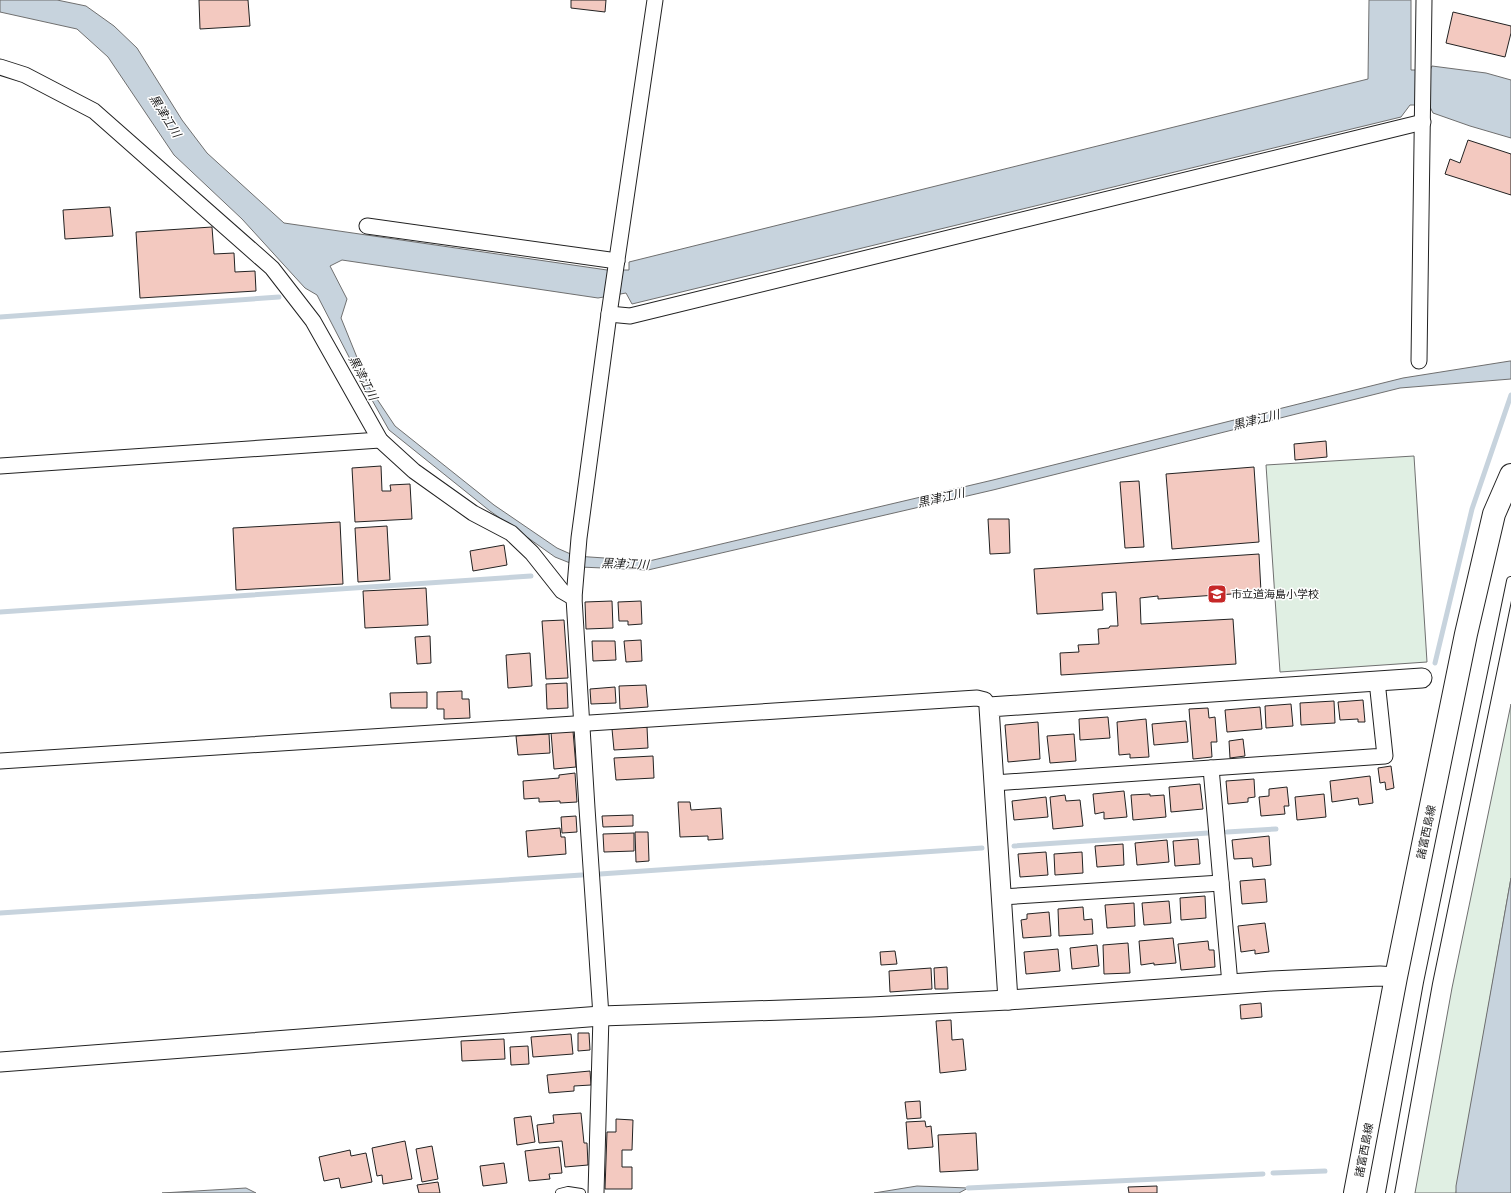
<svg xmlns="http://www.w3.org/2000/svg" width="1511" height="1193" font-family="Ubuntu,'Noto Sans JP',sans-serif">
  <style>
    .green { fill: #e0efe3; stroke: #6f6f6f }
    .water { fill: #c7d3dd; stroke: #6f6f6f }
    .lines { fill: none; stroke-linecap: round; stroke-linejoin: round }
    .stream { stroke: #c7d3dd; stroke-width: 5 }
    .building { fill: #f3c9c0; stroke: #222 }
    .service-casing { stroke: #222; stroke-width: 10 }
    .minor-casing { stroke: #222; stroke-width: 17 }
    .tertiary-casing { stroke: #222; stroke-width: 21 }
    .primary-casing { stroke: #222; stroke-width: 24 }
    .service { stroke: #fff; stroke-width: 8 }
    .minor { stroke: #fff; stroke-width: 15 }
    .tertiary { stroke: #fff; stroke-width: 19 }
    .primary { stroke: #fff; stroke-width: 22 }
    .labels { text-anchor: middle; stroke-width: 3; stroke-linejoin: round; paint-order: stroke }
    .poi-label { font-size: 11px; fill: #222; stroke: #fff; text-anchor: start }
    .street-label { font-size: 11px; fill: #222; stroke: #fff }
    .water-label { font-size: 12px; font-style: italic; fill: #222; stroke: #fff }
  </style>
  <rect width="100%" height="100%" fill="#fff"/>
  <g class="green">
    <polygon points="1414,456 1427,662 1280,672 1266,465"/>
    <polygon points="1511,704 1511,878 1456,1193 1415,1193 1452,988"/>
  </g>
  <g class="water">
    <polygon points="0,0 57,0 86,6 114,26 137,48 182,120 207,153 284,223 607,270 629,270 629,262 1368,79 1369,0 1411,0 1411,70 1430,70 1432,66 1486,73 1511,80 1511,138 1470,126 1433,113 1429,105 1410,105 1401,117 632,304 626,293 598,298 342,260 330,266 347,299 341,318 369,387 395,426 494,505 557,548 575,556 649,561 993,480 1403,378 1510,361 1511,361 1511,379 1400,388 993,490 648,570 580,567 555,557 490,511 389,430 364,386 317,295 305,288 242,219 174,155 108,57 77,29 0,12"/>
    <polygon points="1511,878 1511,1193 1456,1193 1456,1186"/>
    <polygon points="917,1186 968,1188 959,1193 874,1193"/>
    <polygon points="246,1188 256,1193 162,1193"/>
  </g>
  <g class="lines">
    <g class="stream">
      <polyline points="0,317 279,297"/>
      <polyline points="0,612 531,576"/>
      <polyline points="1435,663 1472,509 1511,395"/>
      <polyline points="1227,832 1276,829"/>
      <polyline points="1014,846 1208,833"/>
      <polyline points="600,874 982,848"/>
      <polyline points="0,913 582,875"/>
      <polyline points="1273,1173 1325,1171"/>
      <polyline points="968,1188 1263,1174"/>
    </g>
  </g>
  <g class="building">
    <polygon points="199,0 248,0 250,26 200,29"/>
    <polygon points="571,0 606,0 605,12 571,8"/>
    <polygon points="1453,12 1511,26 1511,33 1505,57 1446,43"/>
    <polygon points="1468,140 1511,154 1511,195 1445,174 1450,159 1460,163"/>
    <polygon points="110,207 113,236 65,239 63,210"/>
    <polygon points="212,227 214,254 234,253 235,272 255,271 256,291 140,298 136,232"/>
    <polygon points="1326,441 1327,457 1295,460 1294,444"/>
    <polygon points="381,466 382,491 391,491 390,485 410,484 412,519 355,522 352,468"/>
    <polygon points="1254,467 1259,542 1172,549 1166,474"/>
    <polygon points="1139,481 1144,547 1125,548 1120,482"/>
    <polygon points="988,519 1009,519 1010,553 990,554"/>
    <polygon points="340,522 343,584 236,590 233,528"/>
    <polygon points="387,526 390,580 358,582 355,528"/>
    <polygon points="504,545 507,565 473,571 470,551"/>
    <polygon points="1259,554 1261,592 1158,599 1158,596 1140,598 1141,624 1233,619 1236,664 1061,675 1060,653 1079,652 1078,645 1099,644 1098,629 1109,628 1110,626 1118,626 1116,592 1102,593 1103,610 1037,614 1034,569"/>
    <polygon points="426,588 428,625 365,628 363,591"/>
    <polygon points="612,601 613,628 586,629 585,602"/>
    <polygon points="641,601 642,624 628,625 628,621 619,621 618,602"/>
    <polygon points="564,620 568,678 546,679 542,621"/>
    <polygon points="430,636 431,663 417,664 415,637"/>
    <polygon points="641,640 642,661 626,662 624,641"/>
    <polygon points="592,641 615,641 616,660 593,661"/>
    <polygon points="530,653 532,686 508,688 506,655"/>
    <polygon points="567,683 568,708 547,709 546,684"/>
    <polygon points="646,685 648,707 620,709 619,686"/>
    <polygon points="615,687 616,703 591,704 590,689"/>
    <polygon points="462,691 462,699 469,699 470,718 444,719 444,709 437,709 437,692"/>
    <polygon points="427,692 427,708 391,708 390,693"/>
    <polygon points="1363,700 1365,722 1358,722 1358,719 1340,720 1338,702"/>
    <polygon points="1334,701 1335,723 1301,725 1300,703"/>
    <polygon points="1291,704 1293,726 1266,728 1265,706"/>
    <polygon points="1260,707 1262,729 1227,732 1225,710"/>
    <polygon points="1208,708 1209,718 1215,717 1217,742 1211,742 1212,757 1193,759 1189,709"/>
    <polygon points="1108,717 1110,738 1080,740 1079,719"/>
    <polygon points="1146,719 1149,757 1130,758 1130,754 1119,755 1117,722"/>
    <polygon points="1186,721 1188,742 1154,745 1152,724"/>
    <polygon points="1038,722 1040,759 1008,762 1005,725"/>
    <polygon points="647,727 648,748 614,750 612,729"/>
    <polygon points="573,731 576,767 554,769 551,732"/>
    <polygon points="549,734 550,753 518,755 516,736"/>
    <polygon points="1074,734 1076,761 1050,763 1047,736"/>
    <polygon points="1243,739 1245,756 1230,758 1229,741"/>
    <polygon points="653,756 654,778 616,780 614,758"/>
    <polygon points="1391,766 1394,788 1386,790 1385,782 1380,783 1378,768"/>
    <polygon points="575,773 577,802 560,803 560,801 539,802 539,798 524,799 523,781 559,778 559,775"/>
    <polygon points="1370,776 1373,803 1359,805 1358,798 1332,802 1330,781"/>
    <polygon points="1254,779 1255,797 1248,798 1248,802 1228,804 1226,781"/>
    <polygon points="1200,784 1203,809 1171,812 1169,787"/>
    <polygon points="1287,787 1289,806 1284,806 1285,814 1261,816 1259,797 1269,796 1269,789"/>
    <polygon points="1124,791 1127,817 1104,819 1104,812 1095,814 1093,794"/>
    <polygon points="1150,794 1150,796 1164,795 1166,817 1133,820 1131,795"/>
    <polygon points="1324,794 1326,817 1297,820 1295,797"/>
    <polygon points="1065,795 1066,801 1080,800 1083,826 1053,829 1050,797"/>
    <polygon points="1046,797 1048,817 1014,820 1012,801"/>
    <polygon points="678,802 690,802 691,810 721,808 723,839 708,840 708,836 680,837"/>
    <polygon points="633,815 633,826 603,827 602,816"/>
    <polygon points="576,816 577,832 562,833 561,817"/>
    <polygon points="560,828 561,837 565,837 566,854 528,857 526,831"/>
    <polygon points="635,832 648,832 649,861 636,862"/>
    <polygon points="634,833 634,851 604,852 603,834"/>
    <polygon points="1269,836 1271,865 1253,867 1252,858 1234,859 1232,840"/>
    <polygon points="1198,839 1200,864 1175,866 1173,841"/>
    <polygon points="1167,840 1169,862 1137,865 1135,843"/>
    <polygon points="1123,844 1124,865 1097,867 1095,846"/>
    <polygon points="1046,852 1048,875 1020,877 1018,854"/>
    <polygon points="1082,852 1083,873 1055,875 1054,854"/>
    <polygon points="1265,879 1267,902 1242,904 1240,881"/>
    <polygon points="1205,896 1206,918 1181,920 1180,898"/>
    <polygon points="1169,901 1171,923 1144,925 1142,903"/>
    <polygon points="1134,903 1135,926 1107,928 1105,905"/>
    <polygon points="1083,907 1084,920 1092,919 1093,934 1059,936 1058,909"/>
    <polygon points="1049,912 1051,936 1023,938 1021,920 1027,919 1027,914"/>
    <polygon points="1265,923 1269,952 1255,954 1255,950 1241,952 1238,926"/>
    <polygon points="1173,938 1176,963 1154,965 1154,963 1141,965 1139,941"/>
    <polygon points="1208,941 1209,950 1214,950 1215,967 1181,970 1178,944"/>
    <polygon points="1128,943 1130,973 1104,974 1103,945"/>
    <polygon points="1097,945 1099,966 1072,969 1070,948"/>
    <polygon points="1058,949 1060,971 1026,974 1024,952"/>
    <polygon points="895,951 897,964 881,965 880,952"/>
    <polygon points="947,967 948,989 935,989 934,968"/>
    <polygon points="931,968 932,989 890,992 889,971"/>
    <polygon points="1261,1003 1262,1017 1241,1019 1240,1005"/>
    <polygon points="951,1020 952,1040 963,1039 966,1070 940,1073 936,1021"/>
    <polygon points="578,1033 589,1033 590,1050 578,1051"/>
    <polygon points="571,1034 573,1054 533,1057 531,1037"/>
    <polygon points="504,1039 505,1059 462,1061 461,1041"/>
    <polygon points="528,1046 529,1064 511,1065 510,1047"/>
    <polygon points="590,1071 591,1085 574,1086 574,1091 549,1093 547,1075"/>
    <polygon points="920,1101 921,1118 907,1119 905,1102"/>
    <polygon points="581,1113 584,1143 587,1143 588,1165 565,1167 562,1141 539,1143 537,1125 554,1123 553,1115"/>
    <polygon points="531,1116 535,1142 517,1145 514,1118"/>
    <polygon points="616,1119 633,1120 632,1150 622,1150 622,1167 632,1167 632,1189 605,1189 607,1132 616,1132"/>
    <polygon points="925,1121 926,1127 931,1126 933,1147 908,1149 906,1122"/>
    <polygon points="976,1133 978,1170 940,1172 938,1135"/>
    <polygon points="405,1141 412,1179 383,1184 382,1175 377,1176 372,1148"/>
    <polygon points="432,1146 438,1179 422,1182 416,1149"/>
    <polygon points="559,1147 562,1173 549,1174 550,1179 529,1181 525,1151"/>
    <polygon points="350,1150 351,1156 366,1153 372,1182 341,1188 339,1178 324,1181 319,1157"/>
    <polygon points="504,1163 507,1183 483,1186 480,1166"/>
    <polygon points="438,1182 440,1193 419,1193 417,1185"/>
    <polygon points="1157,1186 1157,1193 1129,1193 1128,1187"/>
  </g>
  <g class="lines">
    <defs>
      <g id="service">
        <polyline points="560,1193 568,1191 581,1193"/>
        <polyline points="1390,1193 1428,983 1511,581"/>
      </g>
      <g id="minor">
        <polyline points="0,67 25,75 94,111 272,268 313,321 380,440 414,471 473,513 511,533 532,553 562,591 574,598"/>
        <polyline points="367,226 617,261"/>
        <polyline points="609,314 630,316 1423,122"/>
        <polyline points="1419,361 1424,0"/>
        <polyline points="0,466 380,440"/>
        <polyline points="0,761 977,698 985,700 989,707"/>
        <polyline points="1211,768 1230,984"/>
        <polyline points="994,783 1385,756 1377,681"/>
        <polyline points="1001,897 1221,883"/>
        <polyline points="596,1193 601,1016 587,808 574,598 579,538 609,314 655,0"/>
      </g>
      <g id="tertiary">
        <polyline points="1008,1000 989,707 1422,678"/>
        <polyline points="0,1062 601,1016 871,1007 1008,1000 1272,981 1380,976 1396,977"/>
      </g>
      <polyline id="primary" points="1355,1193 1396,977 1466,634 1494,514 1511,475"/>
    </defs>
    <use href="#service" class="service-casing"/>
    <use href="#minor" class="minor-casing"/>
    <use href="#tertiary" class="tertiary-casing"/>
    <use href="#primary" class="primary-casing"/>
    <use href="#service" class="service"/>
    <use href="#minor" class="minor"/>
    <use href="#tertiary" class="tertiary"/>
    <use href="#primary" class="primary"/>
  </g>
  <defs>
    <symbol id="school-square" viewBox="-11 -11 22 22"><rect x="-9" y="-9" width="18" height="18" rx="4" fill="#c62828" stroke="#fff"/><path d="M0-5L7-2L0 1L-7-2ZM-4 1L0 2.5L4 1V4Q0 6-4 4Z" fill="#fff"/></symbol>
  </defs>
  <g fill-rule="evenodd">
    <use href="#school-square" x="1206" y="583" width="22" height="22"/>
  </g>
  <g class="labels">
    <g class="poi-label">
      <text x="1231" y="598">市立道海島小学校</text>
    </g>
    <g class="street-label">
      <text transform="translate(1426 832) rotate(-78)" y="4">諸富西島線</text>
      <text transform="translate(1364 1150) rotate(-79)" y="4">諸富西島線</text>
    </g>
    <g class="water-label">
      <text transform="translate(165 116) rotate(58)" y="4">黒津江川</text>
      <text transform="translate(363 378) rotate(63)" y="4">黒津江川</text>
      <text transform="translate(1256 420) rotate(-14)" y="4">黒津江川</text>
      <text transform="translate(941 498) rotate(-13)" y="4">黒津江川</text>
      <text transform="translate(625 564) rotate(2)" y="4">黒津江川</text>
    </g>
  </g>
</svg>
